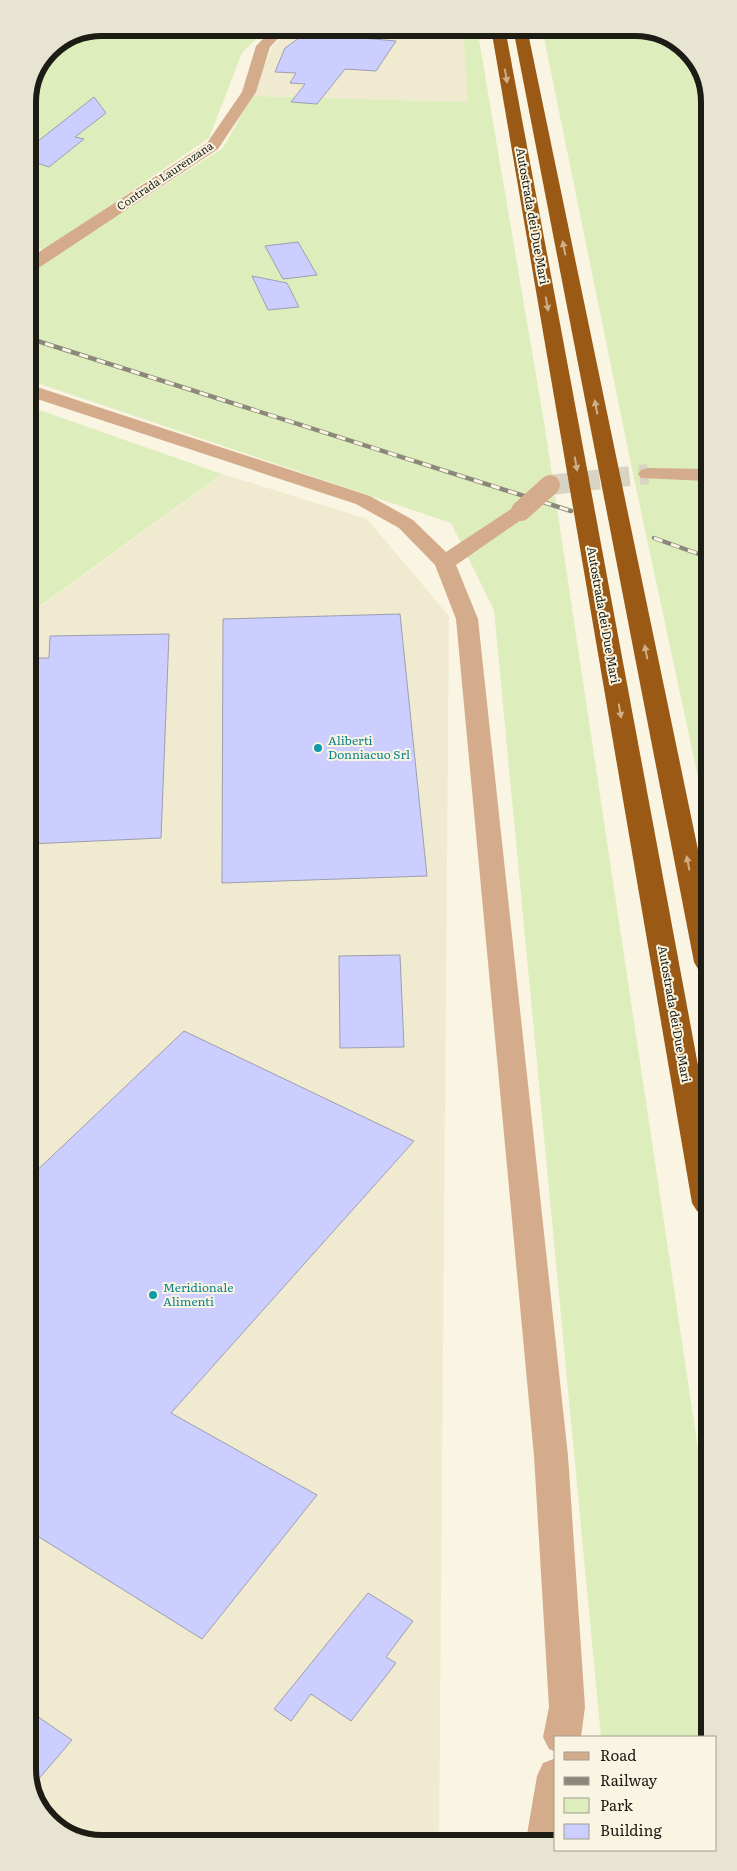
<svg xmlns="http://www.w3.org/2000/svg" width="737" height="1871" font-family="Literata,serif">
  <style>
    .built { fill: #f0ead0 }
    .green { fill: #ddedbb }
    .building { fill: #cbcefe; stroke: #9d9eb0 }
    .lines { fill: none; stroke-linecap: round; stroke-linejoin: round }
    .minor-tunnel { stroke: #d8d4c3; stroke-width: 20; stroke-dasharray: 20 10; stroke-linecap: butt }
    .minor { fill: #d4ac8c; fill-rule: evenodd }
    .motorway { fill: #9b5916; fill-rule: evenodd }
    .rail-casing { stroke: #8b887b; stroke-width: 4.5 }
    .rail { stroke: #f9f5e2; stroke-width: 3; stroke-dasharray: 9; stroke-linecap: butt }
    .minor-bridge { stroke: #d4ac8c; stroke-width: 20 }
    .oneway { fill: #cfaf86 }
    .culture-dot { fill: #0f9aa8; stroke: #f9f5e2; stroke-width: 2 }
    .labels { text-anchor: middle; stroke-width: 4; stroke-linejoin: round; paint-order: stroke }
    .far-street-label { font-size: 11px; fill: #1c1b14; stroke: #f9f5e2 }
    .street-label { font-size: 12px; fill: #1c1b14; stroke: #f9f5e2 }
    .culture-label { font-size: 12px; fill: #0d838f; stroke: #f9f5e2; text-anchor: start }
    .rim { fill: none; stroke: #1c1b14; stroke-width: 6 }
  </style>
  <rect width="100%" height="100%" fill="#f9f5e2"/>
  <g class="built">
    <polygon points="292,28 463,28 469,102 252,96 273,45"/>
    <polygon points="223,474 367,519 449,616 439,1841 97,1843 57,1828 31,1792 29,615"/>
  </g>
  <g class="green">
    <polygon points="103,28 267,28 242,53 209,138 45,250 28,245 28,98 50,49"/>
    <polygon points="463,28 477,28 545,428 709,1522 709,1737 601,1737 494,610 451,523 28,380 28,276 62,251 223,148 252,96 468,102"/>
    <polygon points="542,28 640,28 680,43 706,79 707,819 632,469"/>
    <polygon points="28,406 222,474 29,614"/>
  </g>
  <g class="building">
    <polygon points="306,33 396,41 376,71 345,69 317,104 291,102 305,84 290,83 296,73 275,72 285,48"/>
    <polygon points="94,97 106,113 75,137 84,139 49,167 28,160 28,149"/>
    <polygon points="298,242 317,275 283,279 265,246"/>
    <polygon points="252,276 287,283 299,307 268,310"/>
    <polygon points="400,614 427,876 222,883 223,619"/>
    <polygon points="169,634 161,838 29,844 36,792 29,792 29,658 49,658 50,636"/>
    <polygon points="400,955 404,1047 340,1048 339,956"/>
    <polygon points="184,1031 414,1141 171,1413 317,1495 202,1639 31,1532 30,1177"/>
    <polygon points="368,1593 413,1621 386,1657 396,1663 351,1721 311,1694 291,1721 274,1709"/>
    <polygon points="31,1712 72,1740 31,1788"/>
  </g>
  <g class="lines">
    <polyline class="minor-tunnel" points="550,485 648,474"/>
    <g class="minor">
      <polygon points="274,28 288,28 270,47 256,92 218,149 34,271 28,272 28,259 207,143 242,92 256,46"/>
      <polygon points="28,384 370,496 413,520 446,552 514,507 521,505 528,507 531,511 528,515 456,565 478,619 568,1456 585,1707 581,1737 556,1737 556,1752 549,1749 543,1737 549,1707 534,1456 456,619 435,565 399,528 356,504 28,396"/>
      <polygon points="648,468 706,469 707,481 641,478 638,474 641,470"/>
      <polygon points="556,1758 556,1840 526,1840 537,1776 543,1763"/>
    </g>
    <g class="motorway">
      <polygon points="491,28 505,28 708,1119 708,1215 697,1211 692,1203"/>
      <polygon points="513,28 527,28 707,893 708,971 698,969 694,962"/>
    </g>
    <defs>
      <g id="rail">
        <polyline points="28,338 571,511"/>
        <polyline points="654,538 707,557"/>
      </g>
    </defs>
    <use href="#rail" class="rail-casing"/>
    <use href="#rail" class="rail"/>
    <polyline class="minor-bridge" points="521,511 550,485"/>
  </g>
  <defs><path id="oneway-solid" d="M-6-.8H1V-3.2L6.5 0L1 3.2V.8H-6Z" transform="scale(1.25)"/></defs>
  <g class="oneway">
    <use href="#oneway-solid" transform="translate(506 76) rotate(80)"/>
    <use href="#oneway-solid" transform="translate(564 248) rotate(-101)"/>
    <use href="#oneway-solid" transform="translate(547 304) rotate(80)"/>
    <use href="#oneway-solid" transform="translate(596 407) rotate(-101)"/>
    <use href="#oneway-solid" transform="translate(576 464) rotate(80)"/>
    <use href="#oneway-solid" transform="translate(646 652) rotate(-101)"/>
    <use href="#oneway-solid" transform="translate(620 711) rotate(80)"/>
    <use href="#oneway-solid" transform="translate(688 863) rotate(-101)"/>
  </g>
  <g class="culture-dot">
    <circle cx="318" cy="748" r="5"/>
    <circle cx="153" cy="1295" r="5"/>
  </g>
  <g class="labels">
    <g class="far-street-label">
      <text transform="translate(165 176) rotate(-34)" y="4">Contrada Laurenzana</text>
    </g>
    <g class="street-label">
      <text transform="translate(532 216) rotate(80)" y="4">Autostrada dei Due Mari</text>
      <text transform="translate(603 615) rotate(80)" y="4">Autostrada dei Due Mari</text>
      <text transform="translate(674 1014) rotate(80)" y="4">Autostrada dei Due Mari</text>
    </g>
    <g class="culture-label">
      <text x="328" y="745">Aliberti<tspan x="328" dy="14">Donniacuo Srl</tspan></text>
      <text x="163" y="1292">Meridionale<tspan x="163" dy="14">Alimenti</tspan></text>
    </g>
  </g>
  <path d="M0 0H737V1871H0ZM102 36H635A66 66 0 0 1 701 102V1769A66 66 0 0 1 635 1835H102A66 66 0 0 1 36 1769V102A66 66 0 0 1 102 36Z" fill="#e7e4d2" fill-rule="evenodd"/>
  <path class="rim" d="M102 36H635A66 66 0 0 1 701 102V1769A66 66 0 0 1 635 1835H102A66 66 0 0 1 36 1769V102A66 66 0 0 1 102 36Z"/>
  <rect x="554" y="1736" width="162" height="115" fill="#f9f5e2" stroke="#a19e90"/>
  <rect x="564" y="1752" width="25" height="8" fill="#d4ac8c" stroke="#a19e90"/>
  <text x="600" y="1761" font-size="15" fill="#1c1b14">Road</text>
  <rect x="564" y="1777" width="25" height="8" fill="#8b887b" stroke="#a19e90"/>
  <text x="600" y="1786" font-size="15" fill="#1c1b14">Railway</text>
  <rect x="564" y="1798" width="25" height="15" fill="#ddedbb" stroke="#a19e90"/>
  <text x="600" y="1811" font-size="15" fill="#1c1b14">Park</text>
  <rect x="564" y="1824" width="25" height="15" fill="#cbcefe" stroke="#a19e90"/>
  <text x="600" y="1836" font-size="15" fill="#1c1b14">Building</text>
</svg>
